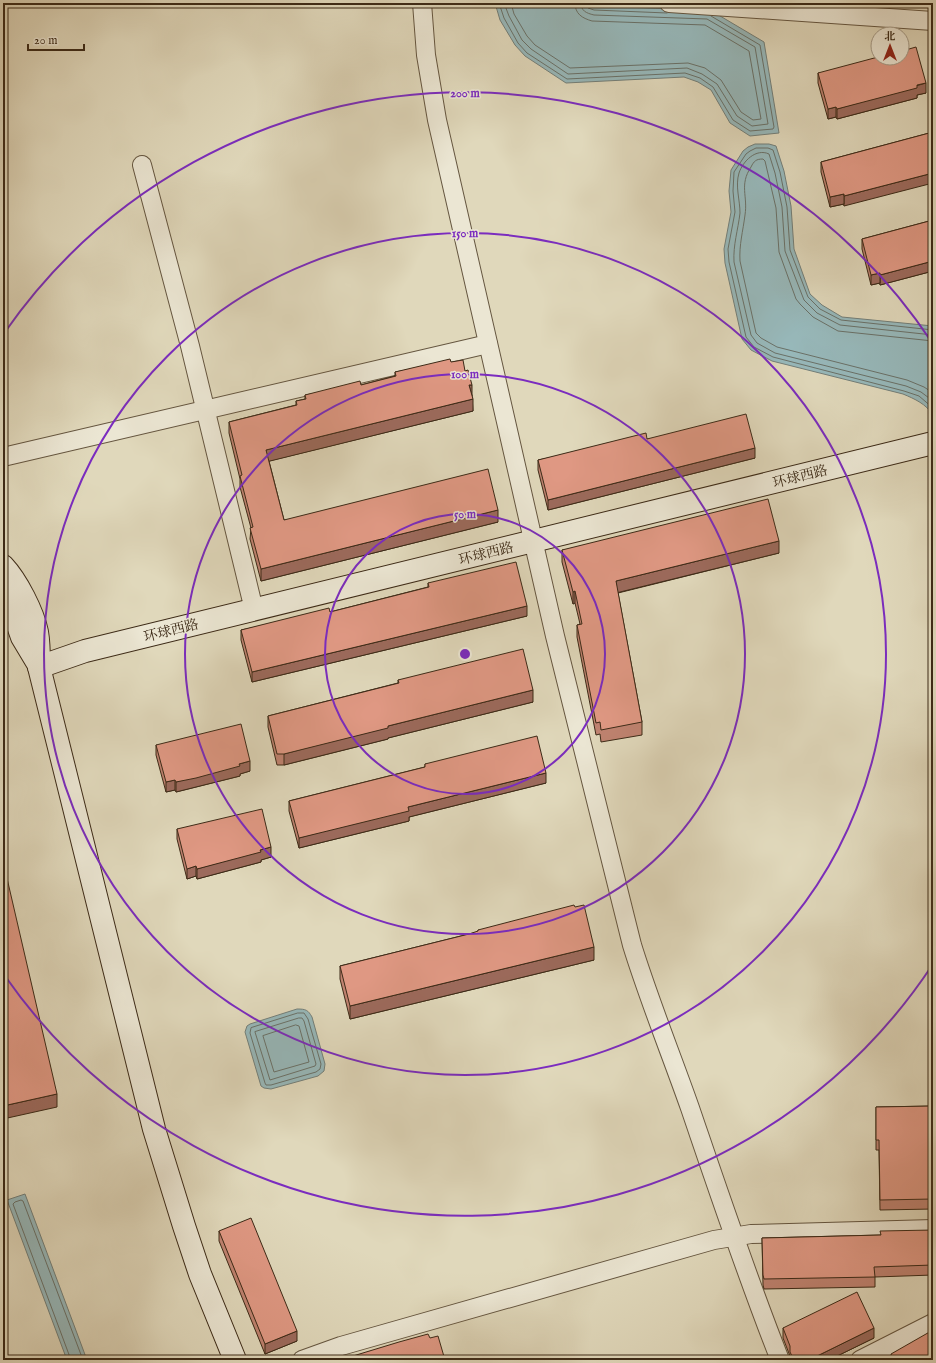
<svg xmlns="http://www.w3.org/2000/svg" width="936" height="1363" font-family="'IM FELL English','Noto Serif SC',serif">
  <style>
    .water { fill: #97b8ba; stroke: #737f79 }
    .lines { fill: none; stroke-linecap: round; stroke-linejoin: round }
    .shore { stroke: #6a7168; stroke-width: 1 }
    .street-casing { stroke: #655640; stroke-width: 20 }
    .secondary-casing { stroke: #3c2a17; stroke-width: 24 }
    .street { stroke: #ebe6d3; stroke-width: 18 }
    .secondary { stroke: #ebe6d3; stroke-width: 22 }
    .wall { fill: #c08371; stroke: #3c2a17 }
    .shaded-wall { fill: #9c6a5c; stroke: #3c2a17 }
    .building { fill: #df9883; stroke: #3c2a17 }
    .ring { fill: none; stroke: #7b2cbf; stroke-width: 2 }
    .labels { text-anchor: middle; stroke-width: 3; stroke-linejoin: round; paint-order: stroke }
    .street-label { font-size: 14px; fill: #3c2a17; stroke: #ebe6d3 }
    .centre { fill: #7b2cbf; stroke: #ebe6d3; stroke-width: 2 }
    .ring-label { font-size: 12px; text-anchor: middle; font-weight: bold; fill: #7b2cbf; stroke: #ebe6d3; stroke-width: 3; stroke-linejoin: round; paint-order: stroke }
  </style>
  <rect width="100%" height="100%" fill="#e0d8bb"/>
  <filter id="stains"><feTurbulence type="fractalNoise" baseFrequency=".005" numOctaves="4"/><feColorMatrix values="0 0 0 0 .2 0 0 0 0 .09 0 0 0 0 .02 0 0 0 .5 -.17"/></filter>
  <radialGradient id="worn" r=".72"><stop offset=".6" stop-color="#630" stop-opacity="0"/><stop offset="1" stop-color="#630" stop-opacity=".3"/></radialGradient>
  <g class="water">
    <polygon points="495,3 582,3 594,6 710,10 764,42 779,133 750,136 730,123 711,90 698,82 684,77 566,83 525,56 515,45 500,20"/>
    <path d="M755 144H769L776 146 784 171 791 206 794 249 810 294 822 305 842 317 933 326V415C926 404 915 399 903 394L772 361 751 350 742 339 725 263 724 249 731 212 729 191 731 170 743 151 748 147Z"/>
    <path d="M297 1009C306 1009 308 1010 312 1017L325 1064 324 1071 318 1076 271 1089 264 1088 261 1086 245 1032 247 1026 250 1024Z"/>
    <polygon points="25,1194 87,1360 67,1360 7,1200"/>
  </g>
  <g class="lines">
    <g class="shore">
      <polyline points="499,3 504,18 518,43 527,53 567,79 685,73 700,78 713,87 733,120 750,131 773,129 774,127 760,45 711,16"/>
      <path d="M504 3 509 16 522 40 531 49 568 74 687 68 702 74 717 84 737 116 752 126 768 124 755 47 707 19 594 15C586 13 581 11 581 3"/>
      <path d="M511 3 514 14 527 36 535 45 570 68 688 63 705 68 721 80 741 112 753 120 761 119 749 51 705 25 592 21C582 18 575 14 575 3"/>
      <polyline points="586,3 588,8 594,10 667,13"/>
      <polyline points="933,330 841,320 820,309 808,297 790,250 787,207 780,172 773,150 768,148 756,148 750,151 746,154 734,172 733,191 735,212 728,249 729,262 746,337 754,347 773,357 904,391 919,396 933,408"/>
      <path d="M933 335 840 325 817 313 804 300 785 251 782 207 775 173 769 154C756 148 743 161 739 173 735 186 740 200 740 213 738 230 733 245 734 262L751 335 757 343 775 353 906 386 921 392 933 401"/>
      <path d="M933 341 838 331 813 317 800 304 796 299 779 252 776 208 765 161 763 159C756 159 754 161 751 167 739 185 748 196 745 215 743 231 739 245 740 261L756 333 761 338 777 347 907 380 924 387 933 393"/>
      <polygon points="298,1013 304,1013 308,1019 321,1064 320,1069 316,1072 271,1085 266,1085 265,1083 250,1033 251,1028"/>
      <polygon points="299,1018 302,1018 304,1021 316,1064 315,1066 270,1080 255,1032"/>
      <polygon points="296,1025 299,1026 309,1062 274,1072 263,1036"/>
      <polyline points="71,1360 13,1204 15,1202 21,1200 23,1201 83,1360"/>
    </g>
    <defs>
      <g id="street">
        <path d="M422 3 426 55 437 120 555 636 632 945C649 1000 671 1054 690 1108 719 1193 747 1277 780 1360"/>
        <polyline points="669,3 933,21"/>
        <polyline points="142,165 190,346 254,610"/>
        <polyline points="3,457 488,344"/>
        <polyline points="302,1360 341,1346 714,1240 751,1234 933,1229"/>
        <polyline points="860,1360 933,1323"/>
      </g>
      <g id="secondary">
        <path d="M3 566C17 581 33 612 37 632 39 643 39 656 39 667L154 1129 184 1226 200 1274 235 1360"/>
        <polyline points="3,592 15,617 22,637 37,662"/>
        <polyline points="39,667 85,651 933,443"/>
      </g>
    </defs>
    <use href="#street" class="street-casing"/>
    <use href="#secondary" class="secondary-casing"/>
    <use href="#street" class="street"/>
    <use href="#secondary" class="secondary"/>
  </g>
  <g class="wall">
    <polygon points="818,73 926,93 917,95 917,98 837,119 836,117 828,119 818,83"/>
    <polygon points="933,132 844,206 844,204 830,207 821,172 821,162"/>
    <polygon points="933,220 933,271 880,285 880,283 871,285 862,249 862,239"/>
    <polygon points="451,362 472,396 473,411 269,461 284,520 498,522 261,581 250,539 251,528 240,487 240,479 229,433 229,422 296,405 296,401 305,399 305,395 361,385 395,376 395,372"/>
    <polygon points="647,439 755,458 548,510 538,470 538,460"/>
    <polygon points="562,550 779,553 618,593 642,722 642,735 601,742 600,734 596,735 577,637 577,625 580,624 575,603 573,604 562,562"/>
    <polygon points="428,583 527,616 252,682 241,640 241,630 330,612 428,587"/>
    <polygon points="398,680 533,702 388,738 388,739 284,765 277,765 268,727 268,716 398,683"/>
    <polygon points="156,745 250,771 240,774 240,776 176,792 175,790 166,792 156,755"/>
    <polygon points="425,764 546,783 409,817 409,821 299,848 289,811 289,801 425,767"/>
    <polygon points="177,829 271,857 261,860 261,862 197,879 196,876 187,879 177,839"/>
    <polygon points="478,930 594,960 350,1019 340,979 340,966 469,934 478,932"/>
    <polygon points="933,1106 933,1209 880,1210 879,1150 876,1150 876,1107"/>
    <polygon points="933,1230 933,1275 875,1277 875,1287 764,1289 763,1285 762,1238 881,1235"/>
    <polygon points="219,1231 297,1341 265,1354 219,1241"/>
    <polygon points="783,1328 874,1338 829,1360 790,1360 790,1356 783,1338"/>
  </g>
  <g class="shaded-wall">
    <polygon points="926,83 926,93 917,95 917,98 837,119 837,109"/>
    <polygon points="836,107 836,117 828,119 828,109"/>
    <polygon points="933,173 933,183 844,206 844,196"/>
    <polygon points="844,194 844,204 830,207 830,197"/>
    <polygon points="933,261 933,271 880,285 880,275"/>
    <polygon points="880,273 880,283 871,285 871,275"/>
    <polygon points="469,385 472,385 472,396"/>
    <polygon points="473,399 473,411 266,462 266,450"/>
    <polygon points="755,448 755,458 548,510 548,500"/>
    <polygon points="498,510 498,522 261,581 261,569"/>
    <polygon points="779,541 779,553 616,593 616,581"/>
    <polygon points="575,591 575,603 573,604 573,592"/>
    <polygon points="527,606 527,616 252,682 252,672"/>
    <polygon points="533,690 533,702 388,738 388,739 284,765 284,754 388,726"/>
    <polygon points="250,761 250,771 240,774 240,776 176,792 176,782"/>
    <polygon points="546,773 546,783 409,817 409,821 299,848 299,838 408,807"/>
    <polygon points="175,780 175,790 166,792 166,782"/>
    <polygon points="271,847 271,857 261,860 261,862 197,879 197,869"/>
    <polygon points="196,866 196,876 187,879 187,869"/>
    <polygon points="594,947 594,960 350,1019 350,1006"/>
    <polygon points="57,1094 57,1107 3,1119 3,1106"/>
    <polygon points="874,1328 874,1338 829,1360 809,1360"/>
    <polygon points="297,1331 297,1341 265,1354 265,1344"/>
  </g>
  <g class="building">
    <polygon points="916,47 926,83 917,85 917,88 837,109 836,107 828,109 818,73 878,57 878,58 902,58 902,51"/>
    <polygon points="933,132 933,173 844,196 844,194 830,197 821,162"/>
    <polygon points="933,220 933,261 880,275 880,273 871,275 862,239"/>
    <polygon points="450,359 451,362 463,360 465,371 468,370 472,385 469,385 473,399 266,450 284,520 488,469 498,510 261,569 250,528 253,527 240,476 242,475 229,422 297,405 296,401 306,399 305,395 360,381 361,385 396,376 395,372"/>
    <polygon points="746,414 755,448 548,500 538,460 646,433 647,439"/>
    <polygon points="768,499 779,541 616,581 642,722 601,730 600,722 596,723 577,625 582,624 575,591 573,592 562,550"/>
    <polygon points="516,562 527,606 252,672 241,630 329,608 330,612 429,587 428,583"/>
    <polygon points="523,649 533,690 388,726 388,728 284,754 277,754 268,716 399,683 398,680"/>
    <polygon points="241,724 250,761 239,764 240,766 196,778 176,782 175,780 166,782 156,745"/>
    <polygon points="537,736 546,773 408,807 409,811 299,838 289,801 425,767 425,764"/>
    <polygon points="262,809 271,847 260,850 261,852 197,869 196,866 187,869 177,829"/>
    <polygon points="3,861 57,1094 3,1106"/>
    <polygon points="574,905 575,907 584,905 594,947 350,1006 340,966 469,934 478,931 478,930"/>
    <polygon points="933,1106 933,1199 880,1200 879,1140 876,1140 876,1107"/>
    <polygon points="251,1218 297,1331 265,1344 219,1231"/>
    <polygon points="933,1230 933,1265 874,1267 875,1277 764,1279 763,1275 762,1238 881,1235 880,1231"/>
    <polygon points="857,1292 874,1328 809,1360 794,1360 790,1352 790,1346 783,1328"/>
    <polygon points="933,1330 933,1360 884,1360 892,1356 891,1354"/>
    <polygon points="428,1334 430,1338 438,1336 445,1360 354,1360 353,1356 399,1342"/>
  </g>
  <g class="ring">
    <circle cx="465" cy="654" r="140"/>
    <circle cx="465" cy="654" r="280"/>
    <circle cx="465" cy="654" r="421"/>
    <path d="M933 964A561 561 0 0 1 5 976M5 332A561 561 0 0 1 933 344"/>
  </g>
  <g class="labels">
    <g class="street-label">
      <text transform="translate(800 476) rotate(-14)" y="5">环球西路</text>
      <text transform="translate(486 553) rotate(-14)" y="5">环球西路</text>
      <text transform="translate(171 630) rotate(-14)" y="5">环球西路</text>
    </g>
  </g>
  <circle cx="465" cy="654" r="6" class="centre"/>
  <g class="ring-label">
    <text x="465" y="97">200 m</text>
    <text x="465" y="237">150 m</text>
    <text x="465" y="378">100 m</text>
    <text x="465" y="518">50 m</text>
  </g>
  <rect width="936" height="1363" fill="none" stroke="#e0d8bb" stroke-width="16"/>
  <rect x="4" y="4" width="928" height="1355" fill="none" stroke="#3c2a17" stroke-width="2"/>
  <rect x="8" y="8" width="920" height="1347" fill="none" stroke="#3c2a17"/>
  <g transform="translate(890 46)"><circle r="19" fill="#ebe6d3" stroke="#a59b88"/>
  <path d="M0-3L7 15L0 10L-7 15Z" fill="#8f2418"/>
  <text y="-6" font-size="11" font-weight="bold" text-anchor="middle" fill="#3c2a17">北</text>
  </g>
  <path d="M28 44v6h56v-6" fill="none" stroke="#3c2a17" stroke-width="2"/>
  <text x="34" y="44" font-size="12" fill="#3c2a17" stroke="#ebe6d3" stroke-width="3" paint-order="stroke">20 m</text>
  <rect width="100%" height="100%" filter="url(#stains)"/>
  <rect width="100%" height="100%" fill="url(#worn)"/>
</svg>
